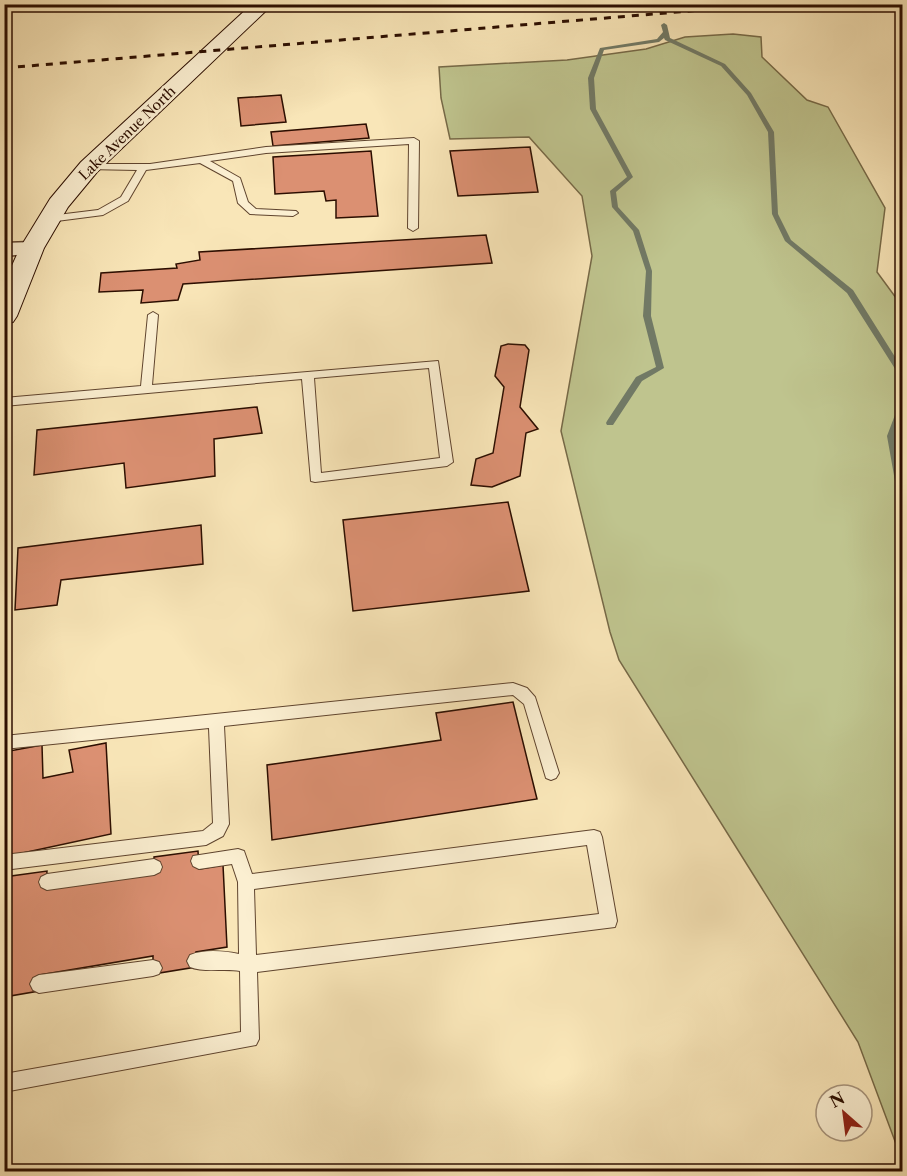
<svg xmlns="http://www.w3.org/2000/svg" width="907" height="1176" font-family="'Libre Caslon Text',serif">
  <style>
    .green { fill: #bfc48e; stroke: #766947; stroke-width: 1.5 }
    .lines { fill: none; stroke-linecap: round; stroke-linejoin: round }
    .stream { fill: #717965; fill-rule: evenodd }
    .building { fill: #db9072; stroke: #2c0e00; stroke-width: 1.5 }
    .lane-casing { stroke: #5f442e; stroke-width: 2 }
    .street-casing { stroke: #5f442e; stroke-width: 3 }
    .secondary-casing { stroke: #2c0e00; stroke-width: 2 }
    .lane { fill: #fbefd1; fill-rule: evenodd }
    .street { fill: #fbefd1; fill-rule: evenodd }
    .secondary { fill: #fbefd1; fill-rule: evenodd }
    .rail { stroke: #2c0e00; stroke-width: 3; stroke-dasharray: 7 7; stroke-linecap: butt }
    .labels { text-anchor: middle; stroke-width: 5; stroke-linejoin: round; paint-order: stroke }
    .far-street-label { font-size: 14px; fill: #2c0e00; stroke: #fbefd1 }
  </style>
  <rect width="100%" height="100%" fill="#f9e6b8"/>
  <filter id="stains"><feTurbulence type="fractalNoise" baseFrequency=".00333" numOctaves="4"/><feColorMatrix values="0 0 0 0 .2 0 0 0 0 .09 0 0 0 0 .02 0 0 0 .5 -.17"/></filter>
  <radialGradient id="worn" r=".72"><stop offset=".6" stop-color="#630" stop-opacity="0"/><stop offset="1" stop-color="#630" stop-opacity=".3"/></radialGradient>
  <polygon class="green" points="733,34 761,37 762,57 807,100 828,107 885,208 877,272 902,306 902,1160 858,1042 619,660 610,632 561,431 592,256 582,196 529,137 450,139 441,98 439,67 567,60 646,49 685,37"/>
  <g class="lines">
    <g class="stream">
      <polygon points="664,23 667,25 670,38 725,64 751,93 774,132 778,214 791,240 853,290 902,368 902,375 899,375 847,293 785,241 772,214 768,132 747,95 721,66 665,40 664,38 659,42 604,50 594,78 596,109 633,177 616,192 618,207 639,230 652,271 651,316 664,368 642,381 613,425 607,425 606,423 607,421 636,377 656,367 643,316 646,271 633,231 612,207 610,191 627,177 590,109 588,78 600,48 657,39 663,32 661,25"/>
      <polygon points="902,404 902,416 895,436 902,477 902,501 898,498 887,436 898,407"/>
    </g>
  </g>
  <g class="building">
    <polygon points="281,95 286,122 241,126 238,98"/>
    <polygon points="366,124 369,138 273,146 271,132"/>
    <polygon points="530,147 538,192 458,196 450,151"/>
    <polygon points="371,151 378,216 336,218 336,200 326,201 324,191 275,194 273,157"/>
    <polygon points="486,235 492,263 183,284 178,300 141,303 143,290 99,292 101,273 177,268 176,264 200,260 199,252"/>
    <polygon points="508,344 525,345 529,350 520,407 538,429 526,433 520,476 492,487 471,485 476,459 493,453 504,387 495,376 501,346"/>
    <polygon points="257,407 262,433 214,439 215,476 126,488 124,463 34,475 37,430"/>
    <polygon points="508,502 529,591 353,611 343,520"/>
    <polygon points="201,525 203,564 61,580 57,605 15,610 18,548"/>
    <polygon points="513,702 537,799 272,840 267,765 441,740 436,713"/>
    <polygon points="106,743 111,834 4,857 4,752 42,745 43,778 73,772 69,750"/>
    <polygon points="198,851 199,869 223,865 227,947 196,952 196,967 153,974 153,956 40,975 39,991 4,997 4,877 47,871 46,889 154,872 154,857"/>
  </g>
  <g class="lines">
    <defs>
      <g id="lane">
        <polygon points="414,138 419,141 418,228 413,231 408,228 409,144 266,153 210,161 240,178 248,202 256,209 296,211 298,213 293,216 250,214 238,203 233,181 200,163 146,170 128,201 103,215 49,222 44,219 49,216 98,210 121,197 137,170 86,169 86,165 89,164 150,164 266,147"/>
        <path d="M153 312 158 315 152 385 438 361 453 462 447 466 315 482 311 481 302 379 4 406V398L141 386 148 315ZM429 368 440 458 321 473 314 378Z"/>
        <polygon points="513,683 527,688 535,697 559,773 556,778 551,780 546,778 524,704 513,695 224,726 229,824 223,836 206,845 4,870 4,855 203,831 213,823 209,728 4,749 4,736"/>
        <path d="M594 830 600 832 602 837 617 921 615 927 257 972 259 1039 256 1045 4 1092V1074L241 1032 240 971C224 968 204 973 190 967L187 961 190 955C205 949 224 951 239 954L238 882 232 864 199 869 193 866 191 861 193 856 238 849 244 851 252 874ZM587 845 599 914 256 955 254 889Z"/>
        <polygon points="154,859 160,862 162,867 160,872 154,875 47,890 41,887 39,882 41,877 47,874"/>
        <polygon points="153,960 159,962 162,968 159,974 153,976 39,993 33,990 30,984 33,978 39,975"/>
      </g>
      <polygon id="street" points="32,242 40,243 43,248 40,253 4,256 4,243"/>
      <polygon id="secondary" points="252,4 273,4 97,172 68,207 44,248 17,316 13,322 4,324 4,283 20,248 50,199 81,162"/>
    </defs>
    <use href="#lane" class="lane-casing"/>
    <use href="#street" class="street-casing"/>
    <use href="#secondary" class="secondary-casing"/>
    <use href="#lane" class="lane"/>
    <use href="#street" class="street"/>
    <use href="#secondary" class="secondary"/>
    <polyline class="rail" points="4,68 774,4"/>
  </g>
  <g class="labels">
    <g class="far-street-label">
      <text transform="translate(127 133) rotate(-44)" y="5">Lake Avenue North</text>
    </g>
  </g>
  <rect width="907" height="1176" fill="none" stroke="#f9e6b8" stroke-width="24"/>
  <rect x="6" y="6" width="895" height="1164" fill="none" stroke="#2c0e00" stroke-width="3"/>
  <rect x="12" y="12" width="883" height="1152" fill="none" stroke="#2c0e00" stroke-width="1.5"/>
  <g transform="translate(844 1113) rotate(332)"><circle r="28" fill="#fbefd1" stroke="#a8957d" stroke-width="1.5"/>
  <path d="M0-4.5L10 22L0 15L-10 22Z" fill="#8f2418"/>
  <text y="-9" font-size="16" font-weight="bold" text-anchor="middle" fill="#2c0e00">N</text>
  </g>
  <rect width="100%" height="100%" filter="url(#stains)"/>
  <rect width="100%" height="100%" fill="url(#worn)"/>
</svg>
